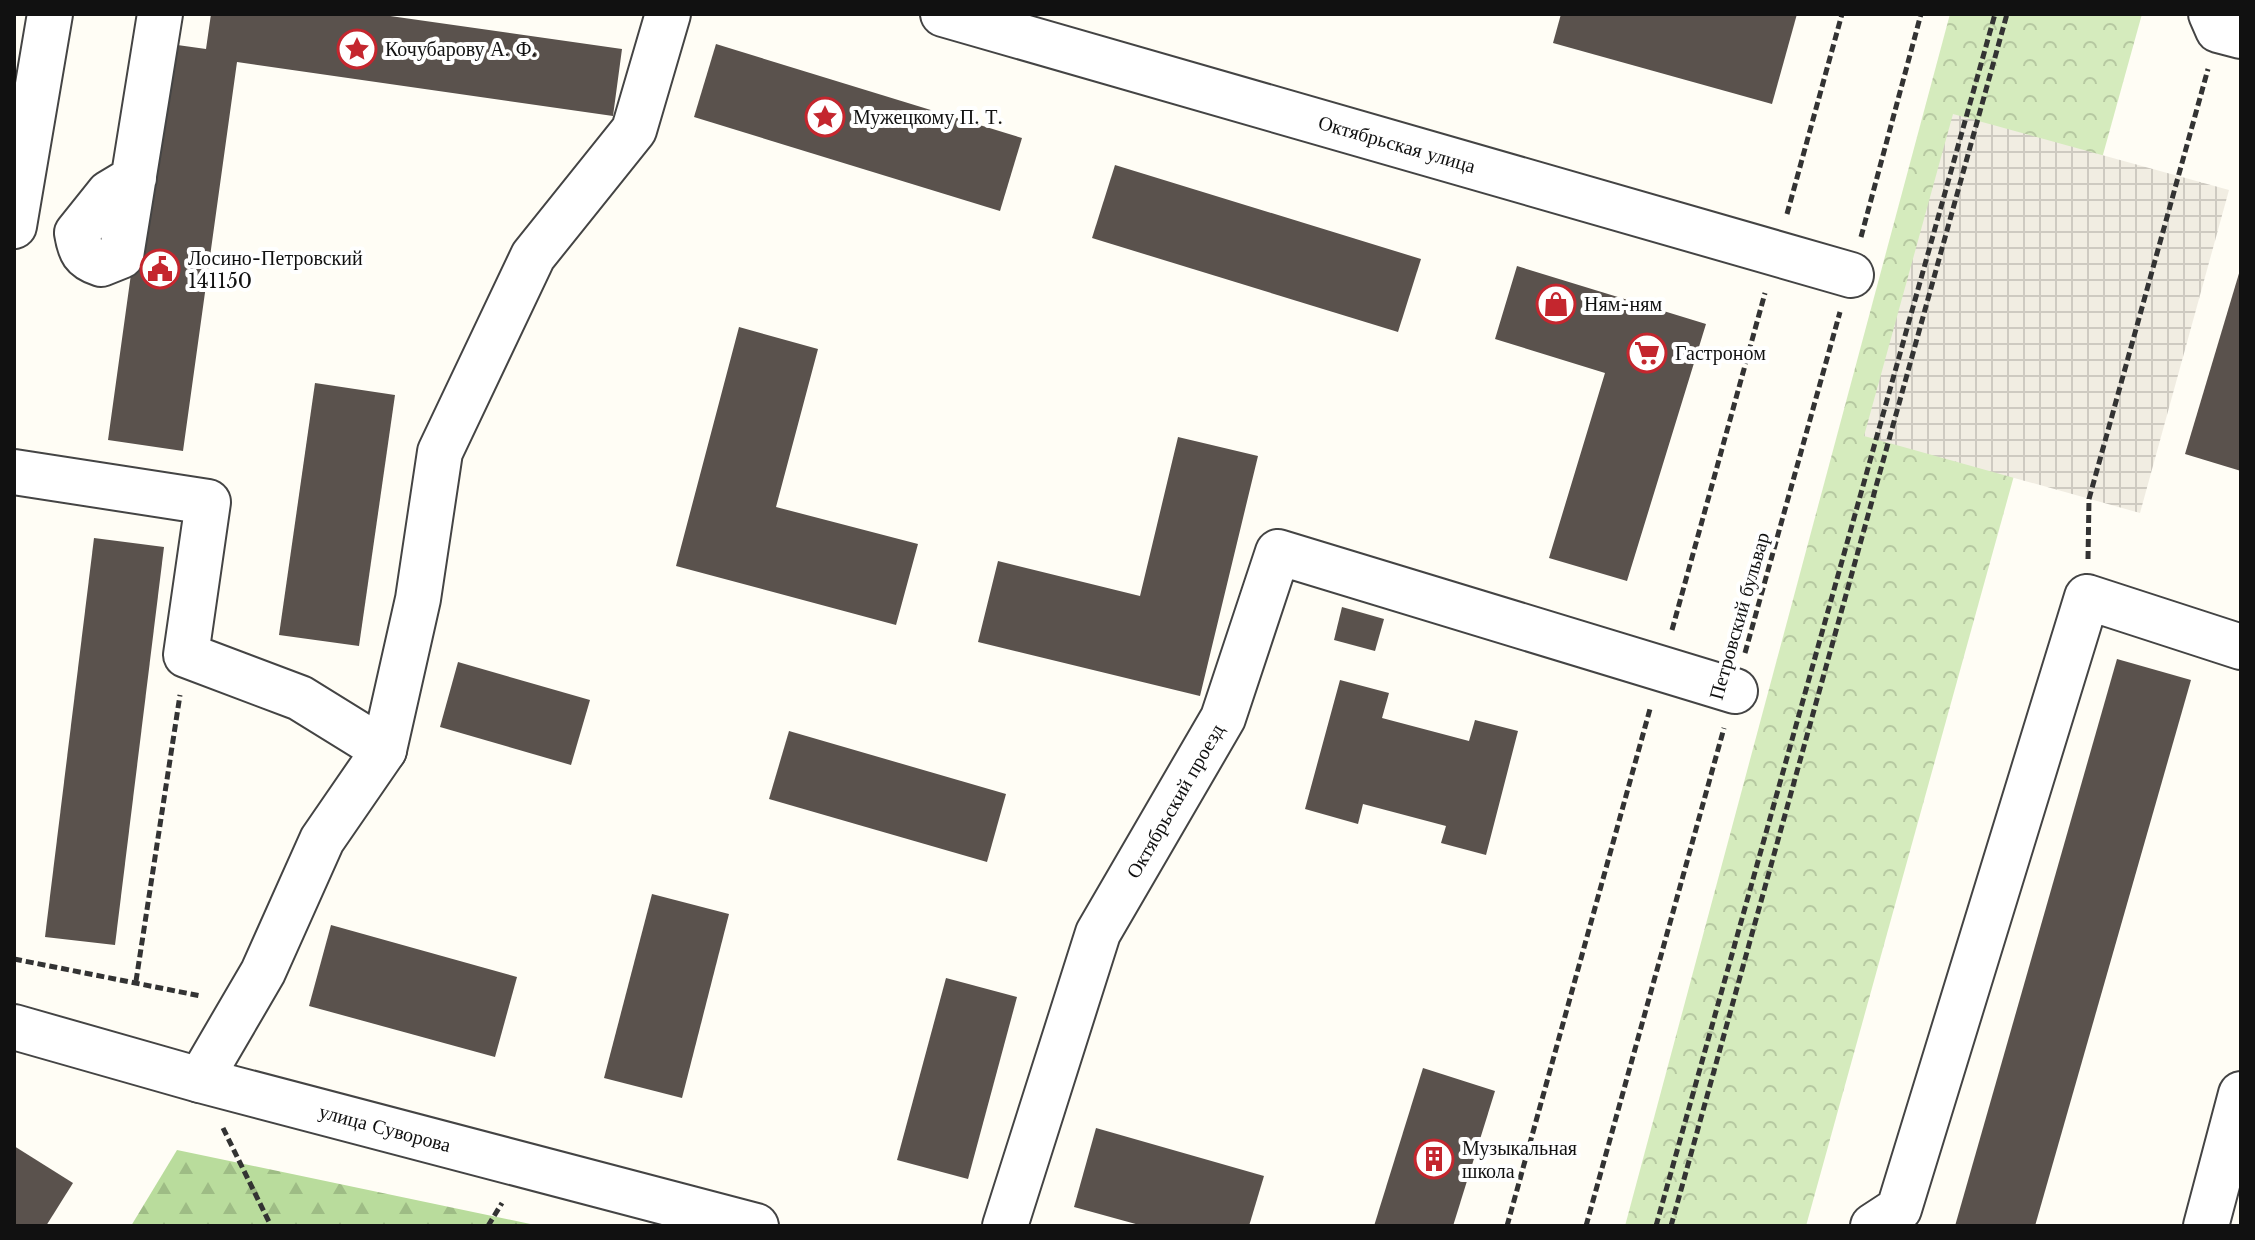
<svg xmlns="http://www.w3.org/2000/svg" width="2255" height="1240" font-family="'Libre Baskerville',serif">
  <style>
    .forest { fill: url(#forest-firs) }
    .park { fill: url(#park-crowns) }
    .plaza { fill: url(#plaza-grid) }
    .building { fill: #5a524d }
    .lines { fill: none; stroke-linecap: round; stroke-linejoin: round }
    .minor-casing { stroke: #444; stroke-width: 48 }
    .path { stroke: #333; stroke-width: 5; stroke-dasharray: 8 4; stroke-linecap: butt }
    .minor { stroke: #fff; stroke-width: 44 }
    .labels { text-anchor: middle; stroke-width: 8; stroke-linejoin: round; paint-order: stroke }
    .poi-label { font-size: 20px; fill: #111; stroke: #fff; text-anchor: start }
    .street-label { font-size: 20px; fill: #111; stroke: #fff }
  </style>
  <defs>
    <pattern id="forest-firs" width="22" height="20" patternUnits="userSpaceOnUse" patternTransform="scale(2)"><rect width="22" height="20" fill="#b9dc9c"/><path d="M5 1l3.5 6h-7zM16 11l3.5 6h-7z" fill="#9ebc85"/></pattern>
    <pattern id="park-crowns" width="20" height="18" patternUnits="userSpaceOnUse" patternTransform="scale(2)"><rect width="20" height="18" fill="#d5ebbd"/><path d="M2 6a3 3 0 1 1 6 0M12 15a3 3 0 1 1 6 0" fill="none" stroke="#b6c8a1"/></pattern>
    <pattern id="plaza-grid" width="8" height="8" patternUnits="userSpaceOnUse" patternTransform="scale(2)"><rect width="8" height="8" fill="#f1ede2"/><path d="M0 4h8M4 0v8" fill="none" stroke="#cecac1"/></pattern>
  </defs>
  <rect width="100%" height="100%" fill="#fffdf5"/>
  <polygon class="forest" points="177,1150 540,1226 131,1226"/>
  <polygon class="park" points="1950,14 2142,14 1806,1226 1625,1226"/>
  <polygon class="plaza" points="1953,114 2229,190 2140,513 1864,436"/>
  <g class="building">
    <polygon points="211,14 376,14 622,49 613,116 237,62 183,451 108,440 163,43 206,49"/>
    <polygon points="1561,14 1797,14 1772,104 1553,43"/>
    <polygon points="716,44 1022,138 1000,211 694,117"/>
    <polygon points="1115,165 1421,259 1398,332 1092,238"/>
    <polygon points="1517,266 1706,324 1627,581 1549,558 1605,373 1495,339"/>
    <polygon points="2240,270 2241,270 2241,471 2185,454"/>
    <polygon points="739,327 818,349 776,507 918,544 896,625 676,566"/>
    <polygon points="315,383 395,395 359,646 279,635"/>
    <polygon points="1178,437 1258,456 1200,696 978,642 998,561 1140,596"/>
    <polygon points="94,538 164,547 115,945 45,937"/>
    <polygon points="1342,607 1384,619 1375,651 1334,640"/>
    <polygon points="2117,659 2191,680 2035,1226 1955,1226"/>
    <polygon points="458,662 590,700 571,765 440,727"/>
    <polygon points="1340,680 1389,693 1382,718 1469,741 1475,720 1518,731 1486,855 1441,843 1446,826 1363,804 1358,824 1305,809"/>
    <polygon points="789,731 1006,794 987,862 769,799"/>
    <polygon points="652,894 729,914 682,1098 604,1078"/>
    <polygon points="331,925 517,977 495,1057 309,1006"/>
    <polygon points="946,978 1017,997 968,1179 897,1160"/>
    <polygon points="1423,1068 1495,1091 1453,1226 1374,1226"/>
    <polygon points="1096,1128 1264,1176 1249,1226 1143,1226 1074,1207"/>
    <polygon points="14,1146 73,1183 46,1226 14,1226"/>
  </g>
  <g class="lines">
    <defs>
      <g id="minor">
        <polyline points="943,14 1851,275"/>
        <polyline points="2211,14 2218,30 2241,36"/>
        <path d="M134 178 109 193 77 233C80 251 83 258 101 264L121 256 160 14"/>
        <polyline points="14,226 50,14"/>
        <polyline points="14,472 208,502 186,655 300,698 384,750"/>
        <polyline points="14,1027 200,1080 756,1226"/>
        <polyline points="200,1080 263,972 322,840 384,750 418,599 440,452 533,256 634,130 668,14"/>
        <polyline points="1005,1226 1098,933 1223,718 1278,552 1735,691"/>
        <polyline points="1873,1226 1899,1209 2087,597 2241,647"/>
        <polyline points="2206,1226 2241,1094"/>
      </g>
    </defs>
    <use href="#minor" class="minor-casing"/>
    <g class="path">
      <polyline points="1787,214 1842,14"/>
      <polyline points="1861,237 1921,14"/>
      <polyline points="2088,559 2089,499 2208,69"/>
      <polyline points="1672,630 1765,293"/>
      <polyline points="1745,653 1840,312"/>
      <polyline points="14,959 201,996"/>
      <polyline points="136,981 180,695"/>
      <polyline points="223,1128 271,1226"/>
      <polyline points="488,1226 502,1203"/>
      <polyline points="1507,1226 1650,709"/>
      <polyline points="1586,1226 1724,728"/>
      <polyline points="1656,1226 1995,14"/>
      <polyline points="1671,1226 2007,14"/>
    </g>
    <use href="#minor" class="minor"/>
  </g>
  <defs>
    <symbol id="sight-ring" viewBox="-11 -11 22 22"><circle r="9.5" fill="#fff" stroke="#c4262e" stroke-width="1.5"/><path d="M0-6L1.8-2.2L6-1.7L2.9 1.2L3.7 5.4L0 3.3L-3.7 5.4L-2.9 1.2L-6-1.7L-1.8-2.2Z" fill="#c4262e"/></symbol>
    <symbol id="civic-ring" viewBox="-11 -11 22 22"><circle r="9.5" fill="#fff" stroke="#c4262e" stroke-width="1.5"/><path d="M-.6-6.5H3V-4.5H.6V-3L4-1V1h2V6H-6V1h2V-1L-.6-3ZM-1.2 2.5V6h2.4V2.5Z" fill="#c4262e"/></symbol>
    <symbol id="shop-ring" viewBox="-11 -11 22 22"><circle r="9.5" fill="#fff" stroke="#c4262e" stroke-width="1.5"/><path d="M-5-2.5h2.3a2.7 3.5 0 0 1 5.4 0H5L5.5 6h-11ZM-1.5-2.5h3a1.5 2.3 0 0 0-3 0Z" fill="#c4262e"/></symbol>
    <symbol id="supermarket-ring" viewBox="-11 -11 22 22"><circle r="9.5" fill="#fff" stroke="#c4262e" stroke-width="1.5"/><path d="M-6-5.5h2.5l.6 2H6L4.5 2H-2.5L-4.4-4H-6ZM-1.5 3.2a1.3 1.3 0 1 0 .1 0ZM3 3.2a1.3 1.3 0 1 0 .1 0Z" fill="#c4262e"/></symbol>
    <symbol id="building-ring" viewBox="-11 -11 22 22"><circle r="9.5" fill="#fff" stroke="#c4262e" stroke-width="1.5"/><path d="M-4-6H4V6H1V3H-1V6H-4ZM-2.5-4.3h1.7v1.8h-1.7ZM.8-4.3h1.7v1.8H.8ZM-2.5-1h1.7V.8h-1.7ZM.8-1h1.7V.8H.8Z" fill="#c4262e"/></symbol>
  </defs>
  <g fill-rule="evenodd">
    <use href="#sight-ring" x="335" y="27" width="44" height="44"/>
    <use href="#sight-ring" x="803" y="95" width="44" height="44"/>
    <use href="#civic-ring" x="138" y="247" width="44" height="44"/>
    <use href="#shop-ring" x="1534" y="282" width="44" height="44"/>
    <use href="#supermarket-ring" x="1625" y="331" width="44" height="44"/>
    <use href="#building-ring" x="1412" y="1137" width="44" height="44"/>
  </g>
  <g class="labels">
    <g class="poi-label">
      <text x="385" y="56">Кочубарову А. Ф.</text>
      <text x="853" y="124">Мужецкому П. Т.</text>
      <text x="188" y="265">Лосино-Петровский<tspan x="188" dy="23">141150</tspan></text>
      <text x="1584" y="311">Ням-ням</text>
      <text x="1675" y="360">Гастроном</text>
      <text x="1462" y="1155">Музыкальная<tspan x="1462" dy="23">школа</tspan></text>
    </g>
    <g class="street-label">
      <text transform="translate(1397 144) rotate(16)" y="7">Октябрьская улица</text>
      <text transform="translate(1739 616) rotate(-74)" y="7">Петровский бульвар</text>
      <text transform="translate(1175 801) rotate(-60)" y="7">Октябрьский проезд</text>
      <text transform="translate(385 1128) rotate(15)" y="7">улица Суворова</text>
    </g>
  </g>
  <rect width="2255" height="1240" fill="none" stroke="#111111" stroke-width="32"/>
</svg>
